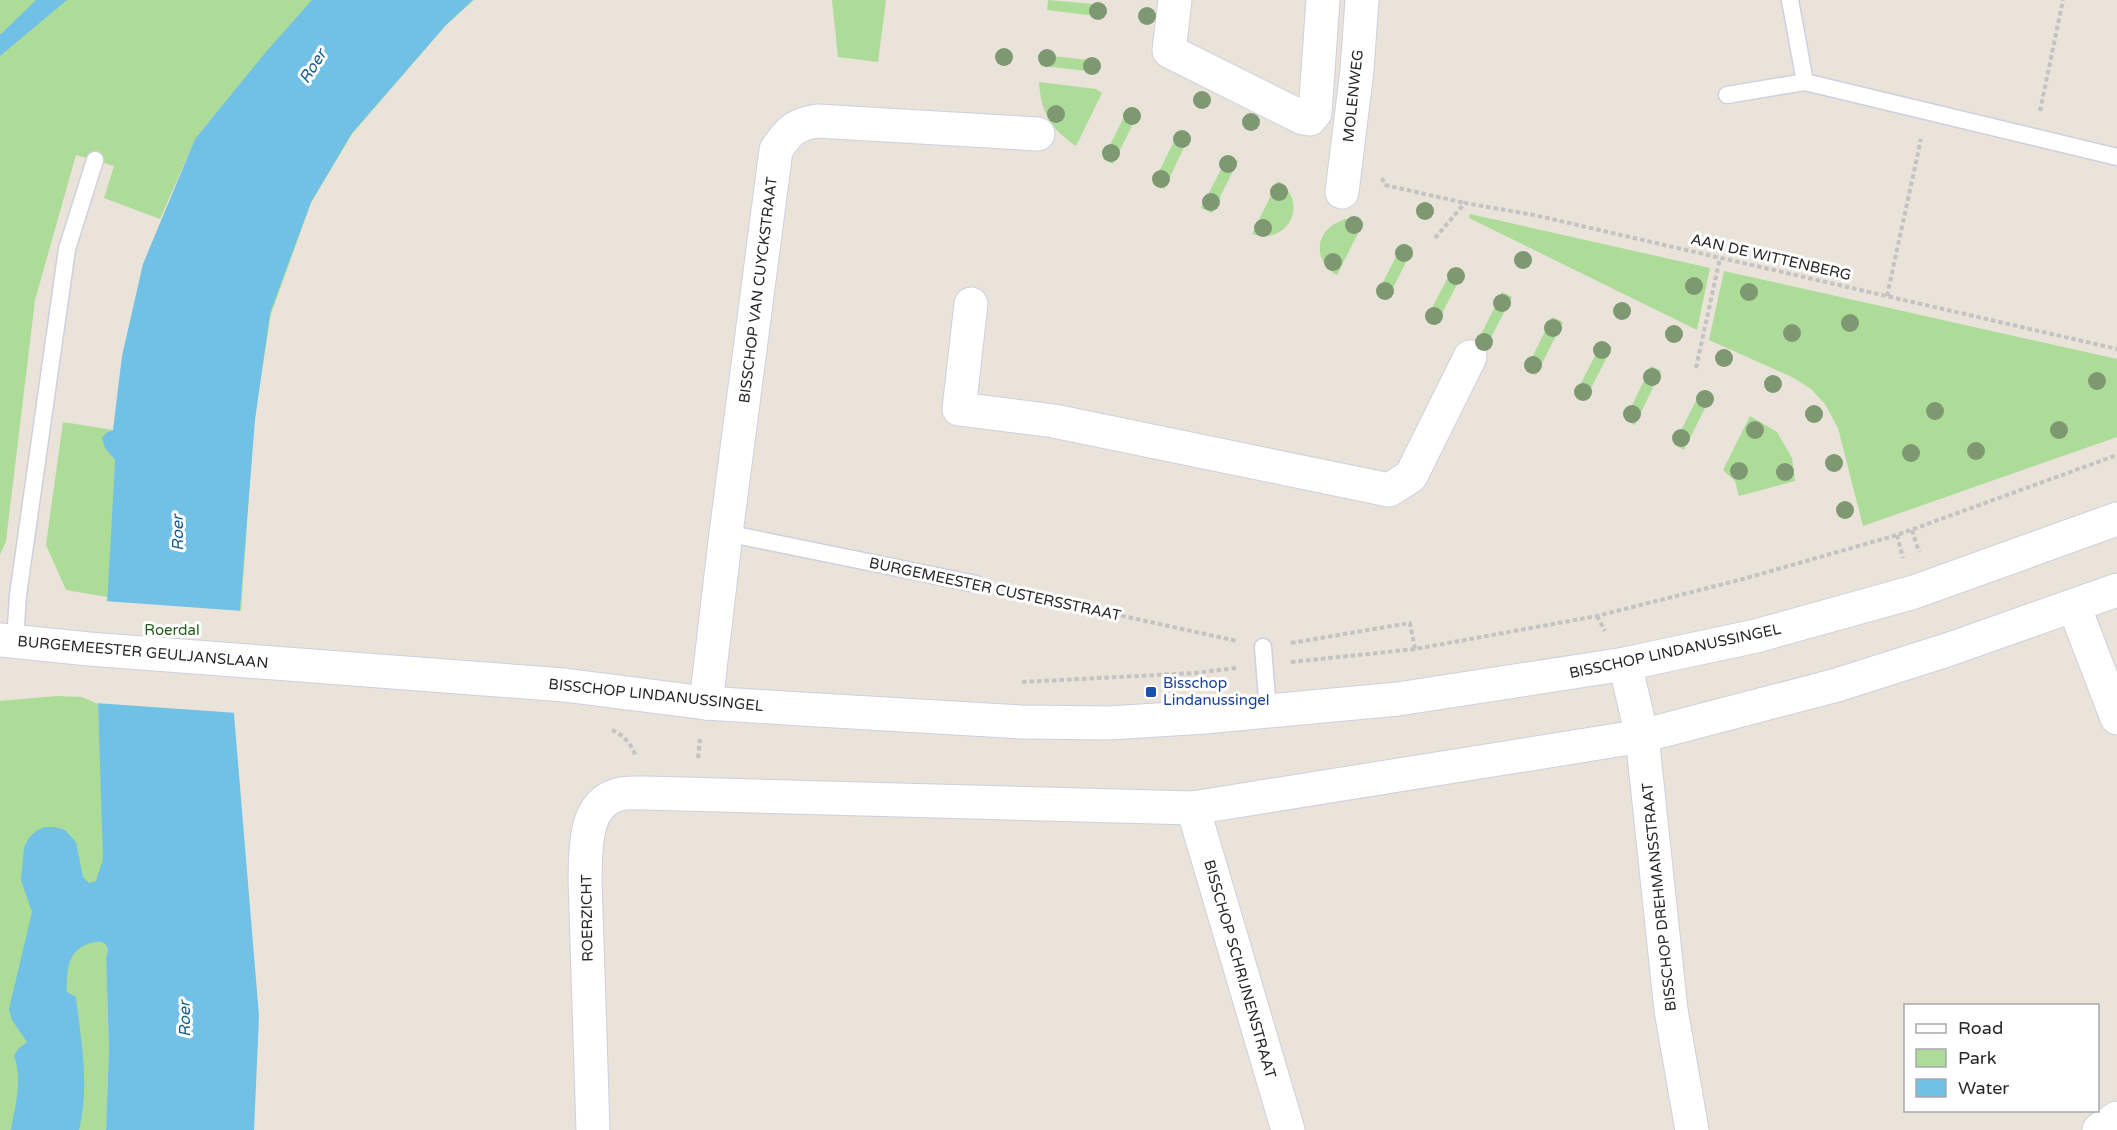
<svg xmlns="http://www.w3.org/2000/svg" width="2117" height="1130" font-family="'Varela Round',sans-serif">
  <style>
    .green { fill: #acdc98 }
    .water { fill: #71c0e5 }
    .pier { fill: #e9e3d9 }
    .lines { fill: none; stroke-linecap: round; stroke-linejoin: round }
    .lane-casing { stroke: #ced0df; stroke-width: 19 }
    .street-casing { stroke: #ced0df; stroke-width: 35 }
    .secondary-casing { stroke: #ced0df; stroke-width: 35 }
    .path { stroke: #c3c3c3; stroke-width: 4; stroke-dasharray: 4.5 3; stroke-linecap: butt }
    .lane { stroke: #fff; stroke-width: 16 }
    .street { stroke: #fff; stroke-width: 33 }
    .secondary { stroke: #fff; stroke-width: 33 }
    .tree { fill: #7e9972 }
    .transit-dot { fill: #1a4fb4; stroke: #fff; stroke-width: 2 }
    .labels { text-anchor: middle; stroke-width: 6; stroke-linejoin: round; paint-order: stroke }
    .street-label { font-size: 15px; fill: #272727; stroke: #fff }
    .park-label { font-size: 15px; fill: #275d1d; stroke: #fff }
    .transit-label { font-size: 15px; fill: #164399; stroke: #fff; text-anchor: start }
    .water-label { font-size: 16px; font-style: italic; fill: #155d8c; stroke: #fff }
  </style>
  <rect width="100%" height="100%" fill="#e9e3d9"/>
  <g class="green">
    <polygon points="0,0 474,0 446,25 352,134 311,203 271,314 254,421 234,715 102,665 107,597 66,590 46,545 63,422 113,430 105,448 115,460 110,561 264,55 195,139 160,219 104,198 114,166 76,155 35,300 6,541 0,555"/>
    <polygon points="832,0 886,0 878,62 838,57"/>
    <polygon points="1048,0 1105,5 1104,17 1047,10"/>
    <polygon points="1042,55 1099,61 1098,72 1041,66"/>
    <path d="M1039 82 1096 89 1102 93 1076 146C1050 128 1041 113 1039 82Z"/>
    <polygon points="1129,107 1139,112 1113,164 1103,159"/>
    <polygon points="1179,131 1189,137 1164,189 1153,184"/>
    <polygon points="1228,156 1238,161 1212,213 1201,208"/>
    <path d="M1278 181C1310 202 1288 246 1252 234Z"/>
    <polygon points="1470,214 1710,268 1697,330 1469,218"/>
    <path d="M1345 219H1356L1363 223 1337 275C1320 267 1313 244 1328 229 1332 224 1339 222 1345 219Z"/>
    <polygon points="1403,243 1413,248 1387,300 1377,294"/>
    <polygon points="1453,268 1463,273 1436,325 1426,319"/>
    <polygon points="1724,271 2117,359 2117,437 1863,526 1838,428 1825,404 1811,389 1792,377 1709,340"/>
    <polygon points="1502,292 1512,297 1485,349 1476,345"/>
    <polygon points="1552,317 1563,322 1536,375 1526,370"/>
    <polygon points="1602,342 1612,347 1585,400 1575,395"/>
    <polygon points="1651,366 1661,371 1635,425 1625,420"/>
    <polygon points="1701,391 1711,396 1684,450 1674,444"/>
    <polygon points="1750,416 1777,432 1792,458 1795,481 1739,496 1735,481 1723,470"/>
    <polygon points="57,696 82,697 98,704 107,954 106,958 109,1048 106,1130 0,1130 0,701"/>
  </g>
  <g class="water">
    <polygon points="36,0 67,0 0,56 0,35"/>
    <path d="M312 0H473L446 25 352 133 311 202 270 313 255 420 240 608 234 714 259 1016 254 1130H106L109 1048 106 958C115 932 81 942 73 955 68 963 68 970 67 978 67 983 66 987 67 992L76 997C81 1042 90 1086 79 1130H11C15 1105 23 1081 14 1056L18 1049 27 1042 12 1020 9 1009 32 912 21 880 24 848 28 839 36 831 45 827H55L65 830 76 842 83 877 89 883 96 881 103 859 98 704 103 680 115 460 105 448 102 438 106 433 113 430 122 356 143 264 195 139 265 53Z"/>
  </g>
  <polygon class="pier" points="104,601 243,611 237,713 95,703 100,680"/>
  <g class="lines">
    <defs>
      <g id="lane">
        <polyline points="1790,0 1805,82 2117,157"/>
        <polyline points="1727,95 1805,82"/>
        <polyline points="726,533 976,584"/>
        <polyline points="15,641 18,595 67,249 95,160"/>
        <polyline points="1263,647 1268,712"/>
      </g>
      <g id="street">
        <polyline points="1175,0 1169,51 1303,118 1310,119 1315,113 1323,0"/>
        <polyline points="1342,192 1357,70 1362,0"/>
        <polyline points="971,304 959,409 1054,421 1389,490 1411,476 1470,357"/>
        <polyline points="2074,606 2117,718"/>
        <polyline points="1625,664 1642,736 1671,1010 1692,1130"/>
        <path d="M706 703 726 533 776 150C788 132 795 124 817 121L1038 134"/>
        <polyline points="1193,808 1288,1130"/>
        <path d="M593 1130 585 879C586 851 583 805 617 795 625 792 636 793 645 793L1193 808 1642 736 1837 685 1950 649 2117 590"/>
        <polyline points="2099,1130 2117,1118"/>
      </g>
      <polyline id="secondary" points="0,640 89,649 564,685 706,703 801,709 1021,722 1109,723 1205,717 1398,699 1625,664 1756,636 1914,592 2117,519"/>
    </defs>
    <use href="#lane" class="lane-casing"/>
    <use href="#street" class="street-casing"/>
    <use href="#secondary" class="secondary-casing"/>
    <g class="path">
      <polyline points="2040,111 2063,0"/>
      <polyline points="1382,178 1385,185 1465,203"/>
      <polyline points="1435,238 1465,203 1534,215 2117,349"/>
      <polyline points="1887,296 1921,139"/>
      <polyline points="1696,368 1720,258"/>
      <polyline points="1912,530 1919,552"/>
      <polyline points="1897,535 1903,558"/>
      <polyline points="1004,590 1237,641"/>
      <polyline points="1597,616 1605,631"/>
      <polyline points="1291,643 1410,623 1415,649"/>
      <polyline points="1291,662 1415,649 1597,616 1743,579 1897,535 2117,455"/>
      <polyline points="1022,682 1195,673 1236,668"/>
      <path d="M612 730C624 735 632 745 636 757"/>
      <polyline points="698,758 700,739"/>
    </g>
    <use href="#lane" class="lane"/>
    <use href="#street" class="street"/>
    <use href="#secondary" class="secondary"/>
  </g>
  <g class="tree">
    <circle cx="1098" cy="11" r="9"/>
    <circle cx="1147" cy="16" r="9"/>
    <circle cx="1004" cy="57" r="9"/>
    <circle cx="1047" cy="58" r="9"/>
    <circle cx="1092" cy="66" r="9"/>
    <circle cx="1202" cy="100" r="9"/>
    <circle cx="1056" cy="114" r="9"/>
    <circle cx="1132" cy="116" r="9"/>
    <circle cx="1251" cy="122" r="9"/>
    <circle cx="1182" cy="139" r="9"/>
    <circle cx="1111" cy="153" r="9"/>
    <circle cx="1228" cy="164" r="9"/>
    <circle cx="1161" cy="179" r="9"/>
    <circle cx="1279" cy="192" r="9"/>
    <circle cx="1211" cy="202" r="9"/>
    <circle cx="1425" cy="211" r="9"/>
    <circle cx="1354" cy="225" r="9"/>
    <circle cx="1263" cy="228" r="9"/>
    <circle cx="1404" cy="253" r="9"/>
    <circle cx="1523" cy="260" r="9"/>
    <circle cx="1333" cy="262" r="9"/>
    <circle cx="1456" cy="276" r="9"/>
    <circle cx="1694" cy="286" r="9"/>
    <circle cx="1385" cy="291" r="9"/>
    <circle cx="1749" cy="292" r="9"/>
    <circle cx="1502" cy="303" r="9"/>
    <circle cx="1622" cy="311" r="9"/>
    <circle cx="1434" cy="316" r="9"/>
    <circle cx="1850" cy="323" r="9"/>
    <circle cx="1553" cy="328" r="9"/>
    <circle cx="1792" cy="333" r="9"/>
    <circle cx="1674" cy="334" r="9"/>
    <circle cx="1484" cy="342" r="9"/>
    <circle cx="1602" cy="350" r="9"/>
    <circle cx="1724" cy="358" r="9"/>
    <circle cx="1533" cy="365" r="9"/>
    <circle cx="1652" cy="377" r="9"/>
    <circle cx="2097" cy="381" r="9"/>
    <circle cx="1773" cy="384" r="9"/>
    <circle cx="1583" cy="392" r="9"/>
    <circle cx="1705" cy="399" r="9"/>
    <circle cx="1935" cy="411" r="9"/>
    <circle cx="1632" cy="414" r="9"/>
    <circle cx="1814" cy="414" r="9"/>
    <circle cx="1755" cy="430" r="9"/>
    <circle cx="2059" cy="430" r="9"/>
    <circle cx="1681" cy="438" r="9"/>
    <circle cx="1976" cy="451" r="9"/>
    <circle cx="1911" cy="453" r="9"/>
    <circle cx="1834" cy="463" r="9"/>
    <circle cx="1739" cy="471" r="9"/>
    <circle cx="1785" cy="472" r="9"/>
    <circle cx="1845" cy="510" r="9"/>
  </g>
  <rect class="transit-dot" x="1145" y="686" width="12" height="12" rx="3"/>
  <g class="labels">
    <g class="street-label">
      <text transform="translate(1353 96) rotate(-84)" y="5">MOLENWEG</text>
      <text transform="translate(1771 257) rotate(13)" y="5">AAN DE WITTENBERG</text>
      <text transform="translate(758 290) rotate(-83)" y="5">BISSCHOP VAN CUYCKSTRAAT</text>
      <text transform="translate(995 589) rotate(12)" y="5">BURGEMEESTER CUSTERSSTRAAT</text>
      <text transform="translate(1675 651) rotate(-12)" y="5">BISSCHOP LINDANUSSINGEL</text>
      <text transform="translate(143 652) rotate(5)" y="5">BURGEMEESTER GEULJANSLAAN</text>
      <text transform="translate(656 695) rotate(6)" y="5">BISSCHOP LINDANUSSINGEL</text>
      <text transform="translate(1659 897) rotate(-96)" y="5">BISSCHOP DREHMANSSTRAAT</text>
      <text transform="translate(587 918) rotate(-91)" y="5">ROERZICHT</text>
      <text transform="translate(1240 969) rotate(74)" y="5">BISSCHOP SCHRIJNENSTRAAT</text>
    </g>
    <g class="park-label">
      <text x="172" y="635">Roerdal</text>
    </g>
    <g class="transit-label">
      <text x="1163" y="688">Bisschop<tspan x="1163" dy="17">Lindanussingel</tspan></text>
    </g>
    <g class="water-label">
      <text transform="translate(312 66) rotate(-58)" y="6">Roer</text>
      <text transform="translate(177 533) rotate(-91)" y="6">Roer</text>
      <text transform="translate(184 1019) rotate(-91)" y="6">Roer</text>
    </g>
  </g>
  <rect x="1904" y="1004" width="195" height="108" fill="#ffffff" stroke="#a9a9a9" stroke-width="1.5"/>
  <rect x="1916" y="1024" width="30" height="9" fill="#ffffff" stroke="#a9a9a9" stroke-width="1.5"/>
  <text x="1958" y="1034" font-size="18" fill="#272727">Road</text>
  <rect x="1916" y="1049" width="30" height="18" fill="#acdc98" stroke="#a9a9a9" stroke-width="1.5"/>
  <text x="1958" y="1064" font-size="18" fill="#272727">Park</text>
  <rect x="1916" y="1079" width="30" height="18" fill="#71c0e5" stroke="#a9a9a9" stroke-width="1.5"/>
  <text x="1958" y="1094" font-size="18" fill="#272727">Water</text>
</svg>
